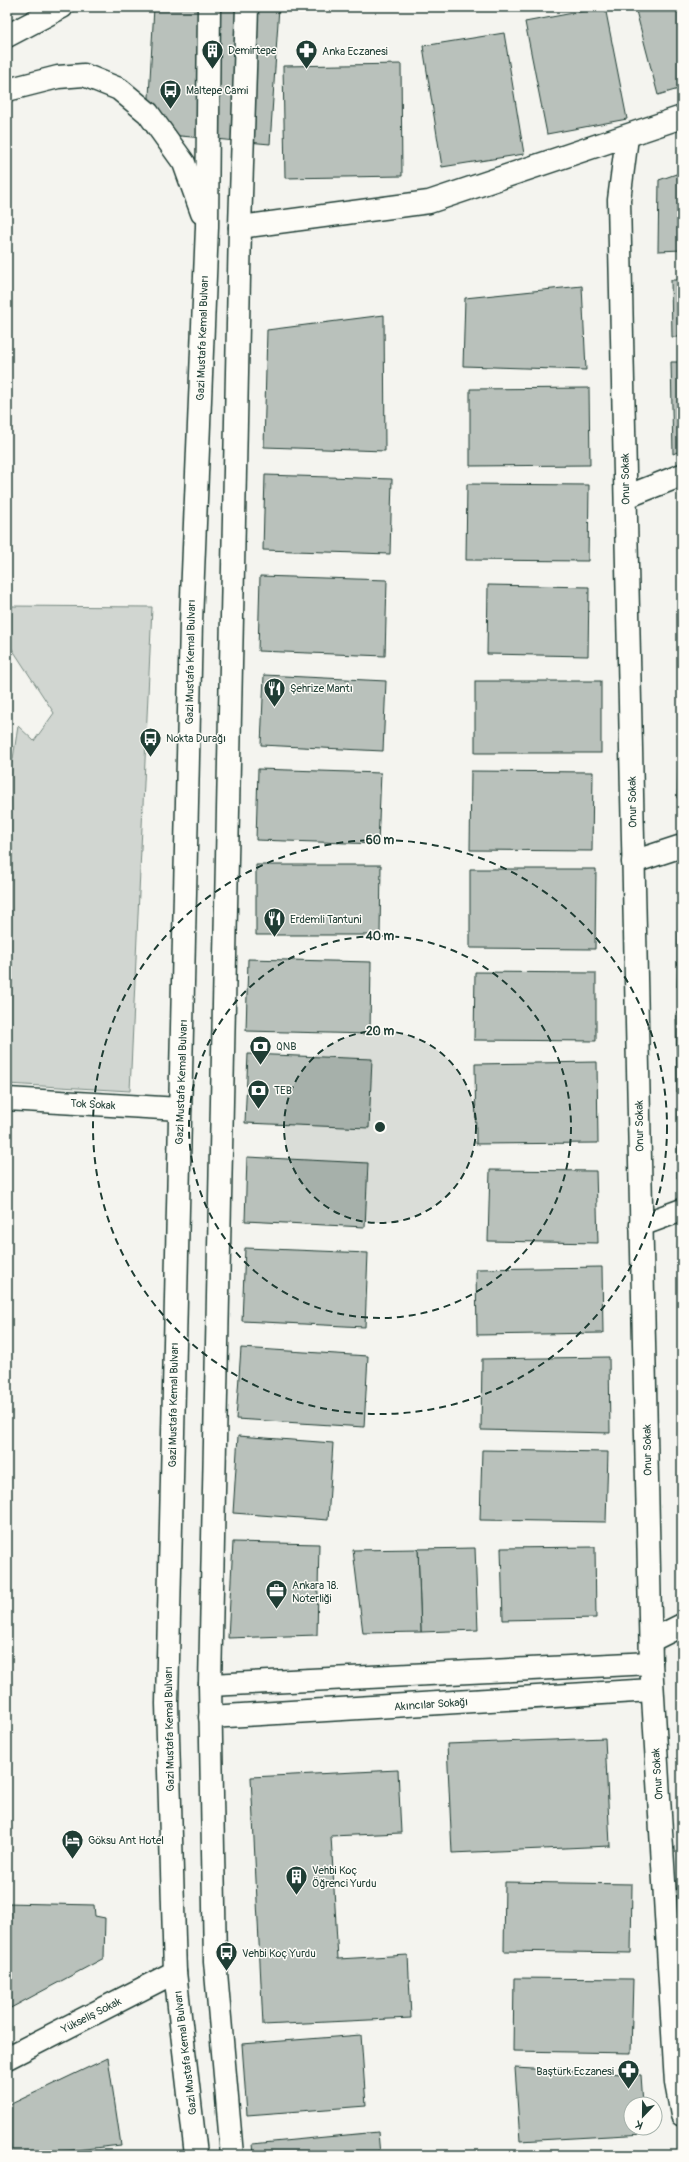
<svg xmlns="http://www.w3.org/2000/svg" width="689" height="2162" font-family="Pangolin,sans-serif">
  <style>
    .green { fill: #d1d6d1; stroke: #788a82 }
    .building { fill: #b9c1bb; stroke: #1f3d34 }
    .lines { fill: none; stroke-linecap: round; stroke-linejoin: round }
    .minor-casing { stroke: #1f3d34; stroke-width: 25 }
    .secondary-casing { stroke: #1f3d34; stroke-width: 25 }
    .primary-casing { stroke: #1f3d34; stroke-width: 25 }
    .minor { stroke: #fdfcf7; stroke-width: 22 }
    .secondary { stroke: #fdfcf7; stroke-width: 22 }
    .primary { stroke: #fdfcf7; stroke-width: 22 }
    .ring { fill: none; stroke: #1f3d34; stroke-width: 2; stroke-dasharray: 7 5 }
    .labels { text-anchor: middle; stroke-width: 3; stroke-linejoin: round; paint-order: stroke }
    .poi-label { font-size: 11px; fill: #1f3d34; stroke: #fdfcf7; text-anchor: start }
    .street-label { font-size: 11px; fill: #1f3d34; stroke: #fdfcf7 }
    .centre { fill: #1f3d34; stroke: #fdfcf7; stroke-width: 2 }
    .ring-label { font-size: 12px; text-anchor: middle; font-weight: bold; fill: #1f3d34; stroke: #fdfcf7; stroke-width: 3; stroke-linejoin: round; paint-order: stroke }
  </style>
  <rect width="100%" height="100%" fill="#f4f4ef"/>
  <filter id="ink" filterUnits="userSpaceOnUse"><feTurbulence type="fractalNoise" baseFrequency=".025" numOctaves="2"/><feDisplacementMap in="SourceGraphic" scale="8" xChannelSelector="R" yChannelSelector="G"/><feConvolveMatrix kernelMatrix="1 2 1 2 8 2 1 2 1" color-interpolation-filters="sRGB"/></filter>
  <g filter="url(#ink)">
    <polygon class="green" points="7,606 152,607 130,1091 7,1084 7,771 13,759 18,726 34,741 54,713 7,641"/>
    <g class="building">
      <polygon points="154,7 279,7 270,144 147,133"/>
      <polygon points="605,7 627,119 547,134 525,22"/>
      <polygon points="635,7 682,7 682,88 658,95"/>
      <polygon points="504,33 524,154 442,167 423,46"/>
      <polygon points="401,64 402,176 285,178 283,66"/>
      <polygon points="682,172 682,250 658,251 659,180"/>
      <polygon points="671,280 682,280 682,337 672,337"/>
      <polygon points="582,286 586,370 463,366 465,298"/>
      <polygon points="384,315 385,451 264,447 267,330"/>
      <polygon points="671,362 682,362 682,450 673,454"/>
      <polygon points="589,388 590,465 470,466 470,389"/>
      <polygon points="265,475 392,479 390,554 263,550"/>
      <polygon points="467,484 589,485 588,561 466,560"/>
      <polygon points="680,523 682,523 682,579 681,579"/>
      <polygon points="260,576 387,580 385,656 258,651"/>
      <polygon points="488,585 589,587 588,656 487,654"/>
      <polygon points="679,608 682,608 682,680 680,680"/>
      <polygon points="264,675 386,681 383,751 261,745"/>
      <rect x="475" y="681" width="126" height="72"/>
      <polygon points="682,707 682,798 677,798"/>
      <polygon points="258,769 381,773 378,844 256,840"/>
      <polygon points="471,771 593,772 592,851 470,850"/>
      <polygon points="256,865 381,865 380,935 256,935"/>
      <polygon points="470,869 596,869 595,949 470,948"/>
      <polygon points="682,898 682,985 677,987 679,899"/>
      <polygon points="248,959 371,962 370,1034 246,1031"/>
      <polygon points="475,972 596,973 596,1041 474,1040"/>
      <polygon points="682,1012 682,1090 677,1092 676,1013"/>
      <polygon points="248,1054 372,1059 369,1128 245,1123"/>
      <polygon points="597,1062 598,1143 476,1144 475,1064"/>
      <polygon points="678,1108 682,1108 682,1177 677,1178"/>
      <polygon points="247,1157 368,1163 365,1227 245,1221"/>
      <polygon points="490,1170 596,1171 598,1243 488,1241"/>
      <polygon points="245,1248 368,1253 365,1327 242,1321"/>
      <polygon points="602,1267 603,1333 477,1335 476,1269"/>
      <polygon points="241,1348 368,1356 364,1427 236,1419"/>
      <polygon points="609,1357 610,1433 481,1430 482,1359"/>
      <polygon points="238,1436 333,1443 328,1520 233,1513"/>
      <polygon points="482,1450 608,1452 606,1522 480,1520"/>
      <polygon points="233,1542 319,1544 317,1635 228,1638"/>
      <polygon points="595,1547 596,1618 503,1620 501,1548"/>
      <polygon points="475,1548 478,1630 421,1632 418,1549"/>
      <polygon points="418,1549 421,1632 363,1633 353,1550"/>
      <polygon points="605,1738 610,1846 452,1853 447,1744"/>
      <polygon points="398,1770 401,1833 331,1836 338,1959 408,1955 411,2018 263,2025 251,1777"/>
      <polygon points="505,1882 632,1884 631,1953 504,1951"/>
      <polygon points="7,1903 94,1905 95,1916 105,1918 104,1958 7,2010"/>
      <polygon points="514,1978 633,1979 631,2053 513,2051"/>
      <polygon points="361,2035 366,2106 247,2115 242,2044"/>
      <polygon points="108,2058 121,2145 30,2155 11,2155 7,2124 7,2106"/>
      <polygon points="515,2068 641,2075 643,2104 631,2104 631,2128 645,2128 645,2134 520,2141"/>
      <polygon points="378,2132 380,2155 253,2155 252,2144"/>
    </g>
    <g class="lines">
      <defs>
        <g id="minor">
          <polyline points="627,137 619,200 651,1663 676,2083 682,2115"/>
          <polyline points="240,227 429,202 682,117"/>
          <polyline points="626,497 682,475"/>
          <polyline points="633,862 682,846"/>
          <polyline points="7,1099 180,1109"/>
          <polyline points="641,1225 682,1210"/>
          <polyline points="652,1640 682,1625"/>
          <polyline points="210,1685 651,1663"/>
          <polyline points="210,1717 652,1690"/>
          <polyline points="7,2058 175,1972"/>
        </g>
        <polyline id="secondary" points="7,36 62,7"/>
        <g id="primary">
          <polyline points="7,90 58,77 84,75 119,89 148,113 184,163 202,213"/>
          <polyline points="196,2155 175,1972 167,1704 191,622 207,227 209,7"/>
          <polyline points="232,2155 215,1961 210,1685 240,227 247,7"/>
        </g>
      </defs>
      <use href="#minor" class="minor-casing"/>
      <use href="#secondary" class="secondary-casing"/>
      <use href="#primary" class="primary-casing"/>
      <use href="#minor" class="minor"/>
      <use href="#secondary" class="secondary"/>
      <use href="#primary" class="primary"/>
    </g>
  </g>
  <circle cx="380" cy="1127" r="96" fill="#1f3d34" fill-opacity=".12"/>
  <g class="ring">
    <circle cx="380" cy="1127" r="96"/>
    <circle cx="380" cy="1127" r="191"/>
    <circle cx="380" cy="1127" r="287"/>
  </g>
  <defs>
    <symbol id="building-pin" viewBox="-11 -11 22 30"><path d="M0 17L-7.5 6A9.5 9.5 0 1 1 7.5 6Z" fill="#1f3d34" stroke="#fdfcf7"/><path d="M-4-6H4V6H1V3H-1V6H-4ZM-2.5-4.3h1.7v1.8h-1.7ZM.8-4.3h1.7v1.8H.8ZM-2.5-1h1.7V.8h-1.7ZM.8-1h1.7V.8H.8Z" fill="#fff"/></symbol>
    <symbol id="pharmacy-pin" viewBox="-11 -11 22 30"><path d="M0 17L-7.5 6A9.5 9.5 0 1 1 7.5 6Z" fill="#1f3d34" stroke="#fdfcf7"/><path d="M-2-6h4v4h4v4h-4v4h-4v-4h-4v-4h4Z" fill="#fff"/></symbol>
    <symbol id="bus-pin" viewBox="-11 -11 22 30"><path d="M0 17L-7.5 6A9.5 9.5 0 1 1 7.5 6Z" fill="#1f3d34" stroke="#fdfcf7"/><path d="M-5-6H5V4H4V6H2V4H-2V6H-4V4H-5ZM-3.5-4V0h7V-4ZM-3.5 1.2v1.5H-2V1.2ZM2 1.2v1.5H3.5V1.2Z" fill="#fff"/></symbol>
    <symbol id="restaurant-pin" viewBox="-11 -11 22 30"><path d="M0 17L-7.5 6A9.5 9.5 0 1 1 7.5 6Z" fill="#1f3d34" stroke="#fdfcf7"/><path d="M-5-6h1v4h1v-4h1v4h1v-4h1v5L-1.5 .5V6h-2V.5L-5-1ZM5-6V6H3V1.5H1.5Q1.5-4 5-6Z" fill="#fff"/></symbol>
    <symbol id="bank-pin" viewBox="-11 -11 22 30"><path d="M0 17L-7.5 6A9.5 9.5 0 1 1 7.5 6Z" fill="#1f3d34" stroke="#fdfcf7"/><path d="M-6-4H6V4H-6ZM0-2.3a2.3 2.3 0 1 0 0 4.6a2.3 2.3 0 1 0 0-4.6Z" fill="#fff"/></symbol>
    <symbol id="office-pin" viewBox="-11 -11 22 30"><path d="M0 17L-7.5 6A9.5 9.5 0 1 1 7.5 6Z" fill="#1f3d34" stroke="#fdfcf7"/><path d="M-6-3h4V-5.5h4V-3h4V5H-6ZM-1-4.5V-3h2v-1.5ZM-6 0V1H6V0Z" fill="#fff"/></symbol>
    <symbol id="hotel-pin" viewBox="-11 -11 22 30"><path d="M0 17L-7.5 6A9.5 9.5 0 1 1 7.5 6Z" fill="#1f3d34" stroke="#fdfcf7"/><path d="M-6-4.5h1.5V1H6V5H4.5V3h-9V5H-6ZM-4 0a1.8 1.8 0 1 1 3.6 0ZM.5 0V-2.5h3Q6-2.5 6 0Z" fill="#fff"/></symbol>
  </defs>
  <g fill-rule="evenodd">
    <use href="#building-pin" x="200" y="38" width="25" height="34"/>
    <use href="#pharmacy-pin" x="294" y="38" width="25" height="34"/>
    <use href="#bus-pin" x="158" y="78" width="25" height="34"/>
    <use href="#restaurant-pin" x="262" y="676" width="25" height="34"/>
    <use href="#bus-pin" x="138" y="726" width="25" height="34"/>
    <use href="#restaurant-pin" x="262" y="906" width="25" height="34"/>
    <use href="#bank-pin" x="248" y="1034" width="25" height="34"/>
    <use href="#bank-pin" x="246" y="1078" width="25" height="34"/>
    <use href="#office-pin" x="264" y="1578" width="25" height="34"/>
    <use href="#hotel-pin" x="60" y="1828" width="25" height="34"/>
    <use href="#building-pin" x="284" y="1864" width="25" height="34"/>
    <use href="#bus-pin" x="214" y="1940" width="25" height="34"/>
    <use href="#pharmacy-pin" x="616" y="2058" width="25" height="34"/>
  </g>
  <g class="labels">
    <g class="poi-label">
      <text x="228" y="54">Demirtepe</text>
      <text x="322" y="55">Anka Eczanesi</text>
      <text x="186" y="94">Maltepe Cami</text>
      <text x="290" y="692">Şehrize Mantı</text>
      <text x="166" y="742">Nokta Durağı</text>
      <text x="290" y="923">Erdemli Tantuni</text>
      <text x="276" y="1050">QNB</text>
      <text x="274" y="1094">TEB</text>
      <text x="292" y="1589">Ankara 18.<tspan x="292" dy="13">Noterliği</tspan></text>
      <text x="88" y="1844">Göksu Ant Hotel</text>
      <text x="312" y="1874">Vehbi Koç<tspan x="312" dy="13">Öğrenci Yurdu</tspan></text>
      <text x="242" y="1957">Vehbi Koç Yurdu</text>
      <text x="614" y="2075" text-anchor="end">Baştürk Eczanesi</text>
    </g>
    <g class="street-label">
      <text transform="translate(202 338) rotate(-88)" y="4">Gazi Mustafa Kemal Bulvarı</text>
      <text transform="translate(625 479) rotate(-91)" y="4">Onur Sokak</text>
      <text transform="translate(190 662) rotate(-89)" y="4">Gazi Mustafa Kemal Bulvarı</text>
      <text transform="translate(632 802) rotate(-91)" y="4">Onur Sokak</text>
      <text transform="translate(181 1082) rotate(-88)" y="4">Gazi Mustafa Kemal Bulvarı</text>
      <text transform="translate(93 1104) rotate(3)" y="4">Tok Sokak</text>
      <text transform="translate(639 1126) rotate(-91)" y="4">Onur Sokak</text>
      <text transform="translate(173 1405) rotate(-89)" y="4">Gazi Mustafa Kemal Bulvarı</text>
      <text transform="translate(647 1450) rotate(-91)" y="4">Onur Sokak</text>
      <text transform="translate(431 1704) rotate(-4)" y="4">Akıncılar Sokağı</text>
      <text transform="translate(169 1729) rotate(-91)" y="4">Gazi Mustafa Kemal Bulvarı</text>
      <text transform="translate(657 1774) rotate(-94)" y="4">Onur Sokak</text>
      <text transform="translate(91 2015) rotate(-27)" y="4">Yükseliş Sokak</text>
      <text transform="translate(185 2053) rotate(-97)" y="4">Gazi Mustafa Kemal Bulvarı</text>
    </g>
  </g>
  <circle cx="380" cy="1127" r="6" class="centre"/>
  <g class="ring-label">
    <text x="380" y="844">60 m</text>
    <text x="380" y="940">40 m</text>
    <text x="380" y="1035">20 m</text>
  </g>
  <rect width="689" height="2162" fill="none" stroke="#fdfcf7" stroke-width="24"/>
  <rect x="12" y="12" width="665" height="2138" fill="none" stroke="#1f3d34" stroke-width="1.5" filter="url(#ink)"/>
  <g transform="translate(643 2116) rotate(202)"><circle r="19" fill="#fdfcf7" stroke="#a4b0a9"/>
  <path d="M0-3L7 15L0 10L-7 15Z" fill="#1f3d34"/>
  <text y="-6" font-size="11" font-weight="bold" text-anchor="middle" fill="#1f3d34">K</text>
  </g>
</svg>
